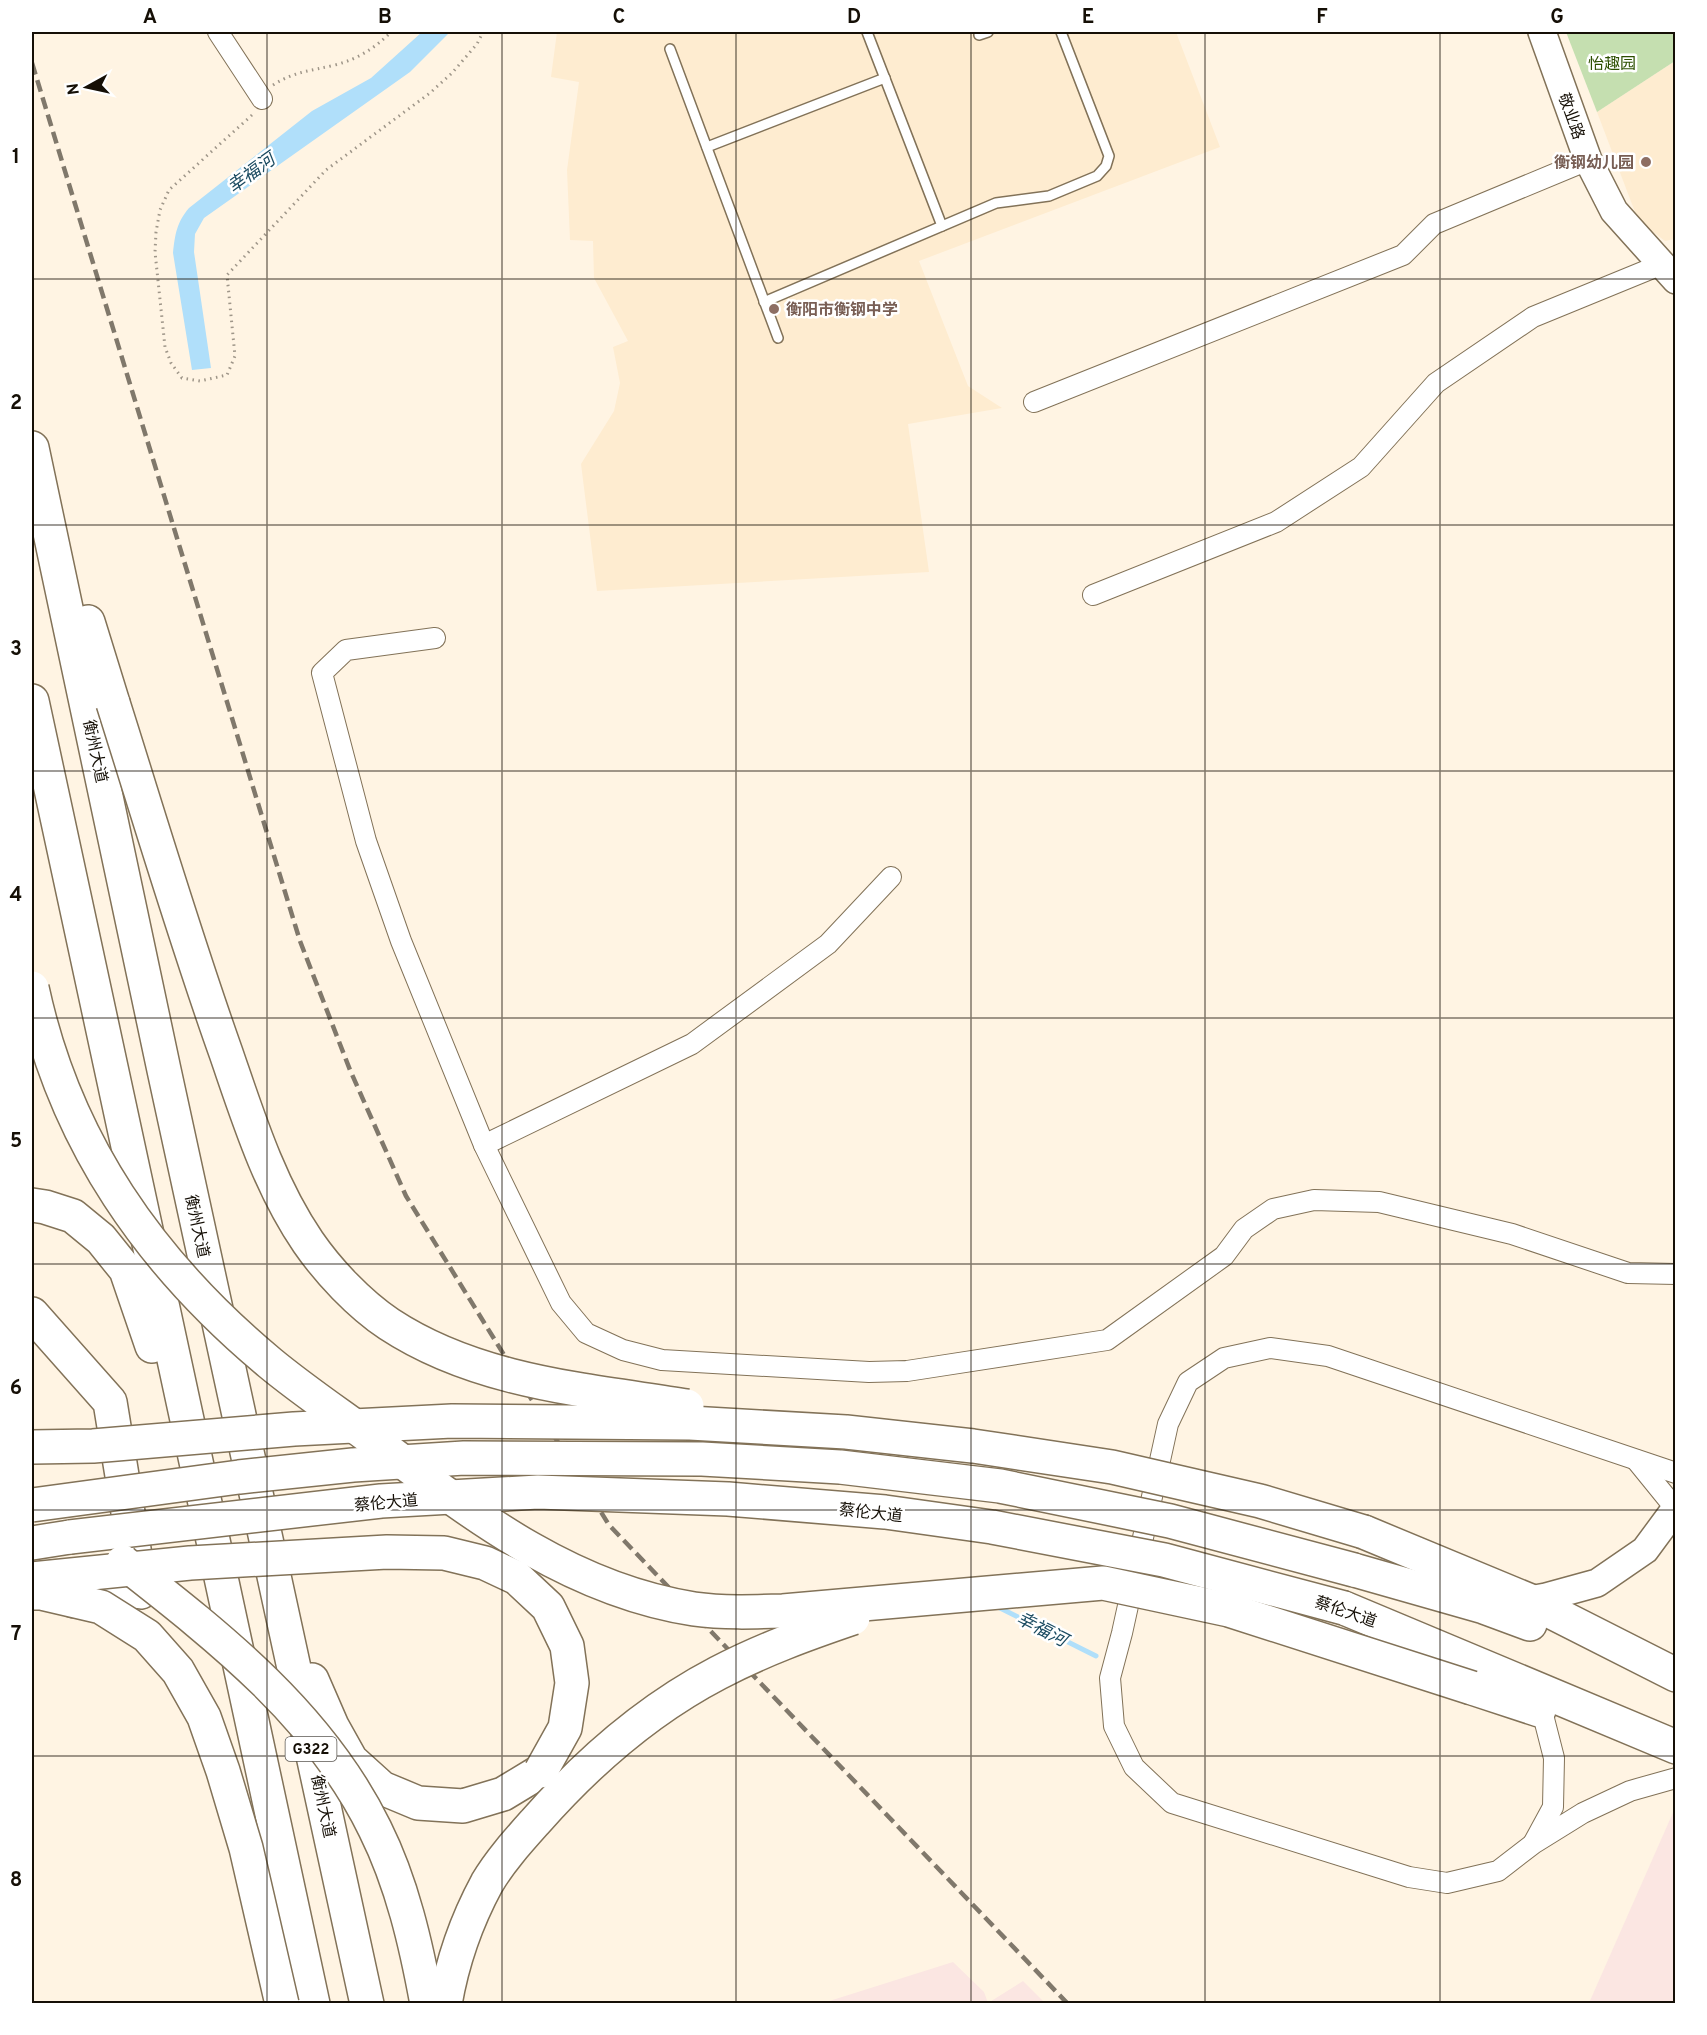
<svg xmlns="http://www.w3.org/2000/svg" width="1707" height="2035" font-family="Overpass,'Noto Sans SC',sans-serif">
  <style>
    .commercial { fill: #fbe6e2 }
    .built { fill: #feecd0 }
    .green { fill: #c5dfb0 }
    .water { fill: #b0dffa }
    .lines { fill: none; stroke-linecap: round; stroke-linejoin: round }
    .stream { stroke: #b0dffa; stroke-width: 5 }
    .lane-casing { stroke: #827258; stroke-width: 12 }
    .street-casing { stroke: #827258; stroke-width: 22 }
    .secondary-casing { stroke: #827258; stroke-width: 30 }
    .primary-casing { stroke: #827258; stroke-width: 33 }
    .highway-casing { stroke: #827258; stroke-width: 36 }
    .path { stroke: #9f9689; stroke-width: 3; stroke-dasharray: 1.5 4.5; stroke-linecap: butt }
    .lane { stroke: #fff; stroke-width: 9 }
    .street { stroke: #fff; stroke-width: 20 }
    .secondary { stroke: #fff; stroke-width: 27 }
    .primary { stroke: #fff; stroke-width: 30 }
    .highway { stroke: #fff; stroke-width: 33 }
    .rail { stroke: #80786b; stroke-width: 4.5; stroke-dasharray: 12 6; stroke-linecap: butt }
    .highway-bridge-casing { stroke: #827258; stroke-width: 36; stroke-linecap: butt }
    .highway-bridge { stroke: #fff; stroke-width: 33 }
    .grid { fill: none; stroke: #150f06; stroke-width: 1.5; stroke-opacity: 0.55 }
    .education-dot { fill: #8d6e63; stroke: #fff; stroke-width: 2 }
    .labels { text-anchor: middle; stroke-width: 5; stroke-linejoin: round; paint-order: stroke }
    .shield { fill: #fff; stroke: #5b5751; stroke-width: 1.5 }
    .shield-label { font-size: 15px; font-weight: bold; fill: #150f06 }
    .park-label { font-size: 16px; fill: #2d4f01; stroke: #fff }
    .street-label { font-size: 16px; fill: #150f06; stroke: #fff }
    .education-label { font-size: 16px; font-weight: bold; fill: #785e54; stroke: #fff; text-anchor: end }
    .water-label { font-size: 18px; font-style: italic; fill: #1b4b61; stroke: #fff }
    .neatline { fill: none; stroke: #150f06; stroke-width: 2 }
    .grid-label { font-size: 20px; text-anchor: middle; font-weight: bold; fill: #150f06 }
  </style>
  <rect width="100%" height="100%" fill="#fff4e3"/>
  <g class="commercial">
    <polygon points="1675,1808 1675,2003 1589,2003"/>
    <polygon points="953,1962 984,1992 988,2003 1023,1981 1045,2003 823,2003"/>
  </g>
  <g class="built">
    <polygon points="557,32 1176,32 1220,147 919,261 968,386 1002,408 908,424 929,572 597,591 581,464 614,411 620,383 613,347 628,341 594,278 593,241 570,240 567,170 579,82 551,77"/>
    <polygon points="1675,61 1675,239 1665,241 1644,225 1635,212 1597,112"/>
  </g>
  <polygon class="green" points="1566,32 1675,32 1675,61 1597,112"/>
  <path class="water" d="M422 32H450L410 72 204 218 195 234 194 252 211 368 192 370 173 253C175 234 177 222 189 208L312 111 371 78Z"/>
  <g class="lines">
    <polyline class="stream" points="996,1606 1096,1656"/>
    <defs>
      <g id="lane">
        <polyline points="867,32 942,226"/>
        <polyline points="979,35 988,32"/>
        <polyline points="670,49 778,338"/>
        <polyline points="707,147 885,78"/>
        <polyline points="764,302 996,203 1049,196 1097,176 1106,166 1109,156 1061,32"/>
      </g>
      <g id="street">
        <polyline points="218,32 262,99"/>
        <polyline points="1034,402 1403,255 1434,224 1588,160"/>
        <polyline points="1093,595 1276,522 1361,467 1436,383 1533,317 1660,265"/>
        <polyline points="435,638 346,650 322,673 366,841 401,941 484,1145 561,1303 586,1333 623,1350 662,1360 869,1372 907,1371 1107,1340 1224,1256 1244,1229 1273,1209 1314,1200 1379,1202 1512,1234 1628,1273 1676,1274"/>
        <polyline points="484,1145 692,1044 828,944 891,877"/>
        <polyline points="1636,1460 1675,1508"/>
        <polyline points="1676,1473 1328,1356 1270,1348 1224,1358 1188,1382 1168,1424 1122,1633 1110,1678 1114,1726 1134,1767 1172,1803 1409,1877 1447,1883 1498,1871 1533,1844 1583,1813 1630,1791 1676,1778"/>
        <polyline points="1534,1842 1553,1807 1554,1758 1542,1711"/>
      </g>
      <g id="secondary">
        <polyline points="1542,32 1588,160 1614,211 1676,280"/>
        <polyline points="1519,1602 1546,1597 1597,1583 1645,1550 1676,1508"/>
      </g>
      <polyline id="primary" points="73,1602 141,1592"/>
      <g id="highway">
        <polyline points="32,448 164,1070 367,2004"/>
        <polyline points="88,622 113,703"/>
        <polyline points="32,701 313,2004"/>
        <polyline points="32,1205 45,1207 73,1216 101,1239 126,1270 152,1346"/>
        <polyline points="32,1314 110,1402 141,1592"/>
        <polyline points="1364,1532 1528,1600 1676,1675"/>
        <polyline points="32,1543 70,1537"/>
        <polyline points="1354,1570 1484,1607 1530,1624"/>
        <polyline points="1344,1608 1676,1747"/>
        <polyline points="312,1680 332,1726 351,1760 382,1788 418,1803 463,1806 503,1794 541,1771"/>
        <polyline points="1472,1688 1539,1710"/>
      </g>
    </defs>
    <use href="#lane" class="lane-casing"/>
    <use href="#street" class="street-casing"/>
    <use href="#secondary" class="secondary-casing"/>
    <use href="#primary" class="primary-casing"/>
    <use href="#highway" class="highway-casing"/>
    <g class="path">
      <path d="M273 85C295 71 311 71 335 65 358 59 375 48 391 32"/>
      <polyline points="252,115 169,190 160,210 156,232 155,252 165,347 171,363 182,378 200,381 227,375 235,356 227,275 326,170 430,93 452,73 477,44 483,32"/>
    </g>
    <use href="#lane" class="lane"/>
    <use href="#street" class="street"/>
    <use href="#secondary" class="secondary"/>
    <use href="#primary" class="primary"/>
    <use href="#highway" class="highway"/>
    <polyline class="rail" points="32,63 300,941 350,1070 406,1196 609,1525 1068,2004"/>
    <defs>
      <g id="highway-bridge">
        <path d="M113 703C150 820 185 938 226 1053 248 1117 269 1185 308 1242 328 1271 359 1304 389 1324 477 1382 586 1390 687 1406"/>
        <path d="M32 988C65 1142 150 1263 270 1363 305 1392 343 1417 379 1444 475 1516 571 1590 694 1609 723 1613 753 1612 783 1611L1103 1583 1229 1610 1472 1688"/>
        <polyline points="32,1447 93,1446 294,1429 452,1421 690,1423 846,1432 973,1446 1112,1467 1260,1501 1364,1532"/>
        <polyline points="32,1505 239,1477 353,1465 464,1458 702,1459 840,1467 1000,1486 1170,1521 1354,1570"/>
        <polyline points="70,1537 381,1501 538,1492 728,1499 885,1512 992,1527 1164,1560 1344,1608"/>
        <path d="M123 1562C220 1638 320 1716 375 1829 402 1883 416 1944 427 2004"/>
        <polyline points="32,1579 190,1563 387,1552 444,1553 485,1563 517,1578 548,1607 567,1646 572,1683 565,1728 541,1771"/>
        <polyline points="32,1593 41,1593 101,1607 147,1636 178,1671 204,1717 223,1771 246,1848 282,2004"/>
        <path d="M445 2004C452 1963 467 1920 487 1883 500 1861 518 1841 535 1822 586 1764 649 1709 718 1673 762 1650 806 1634 853 1618"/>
      </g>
    </defs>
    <use href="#highway-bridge" class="highway-bridge-casing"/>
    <use href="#highway-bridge" class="highway-bridge"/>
  </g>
  <path class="grid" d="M267 32V2004M502 32V2004M736 32V2004M971 32V2004M1205 32V2004M1440 32V2004M32 279H1676M32 525H1676M32 771H1676M32 1018H1676M32 1264H1676M32 1510H1676M32 1756H1676"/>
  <g class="education-dot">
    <circle cx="1646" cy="162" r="6"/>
    <circle cx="774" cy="309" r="6"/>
  </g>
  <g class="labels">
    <rect class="shield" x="285.5" y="1737" width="51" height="24" rx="4.5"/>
    <g class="shield-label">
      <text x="311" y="1754">G322</text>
    </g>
    <g class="park-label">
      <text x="1612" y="69">怡趣园</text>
    </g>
    <g class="street-label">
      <text transform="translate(1572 116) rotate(70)" y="6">敬业路</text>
      <text transform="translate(96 751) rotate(78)" y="6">衡州大道</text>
      <text transform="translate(198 1226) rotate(78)" y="6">衡州大道</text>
      <text transform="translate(386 1502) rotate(-5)" y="6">蔡伦大道</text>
      <text transform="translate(871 1512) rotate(6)" y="6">蔡伦大道</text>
      <text transform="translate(1346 1611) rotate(19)" y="6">蔡伦大道</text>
      <text transform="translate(324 1806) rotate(78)" y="6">衡州大道</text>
    </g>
    <g class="education-label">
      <text x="1634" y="168">衡钢幼儿园</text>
      <text x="786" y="315" text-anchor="start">衡阳市衡钢中学</text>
    </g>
    <g class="water-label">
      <text transform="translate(251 173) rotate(-36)" y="6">幸福河</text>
      <text transform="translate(1042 1629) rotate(27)" y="6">幸福河</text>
    </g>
  </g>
  <rect width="1707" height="2035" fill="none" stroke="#ffffff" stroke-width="66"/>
  <g transform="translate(87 87) rotate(262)" stroke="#ffffff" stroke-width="4.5" paint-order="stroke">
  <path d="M0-4.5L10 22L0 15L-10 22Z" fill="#150f06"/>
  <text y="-9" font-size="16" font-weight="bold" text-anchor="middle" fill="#150f06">N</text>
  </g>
  <rect x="33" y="33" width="1641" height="1969" class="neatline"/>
  <g class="grid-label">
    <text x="150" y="23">A</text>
    <text x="385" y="23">B</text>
    <text x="619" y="23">C</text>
    <text x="854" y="23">D</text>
    <text x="1088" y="23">E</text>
    <text x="1322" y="23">F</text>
    <text x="1557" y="23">G</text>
    <text x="16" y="163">1</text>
    <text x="16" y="409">2</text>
    <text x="16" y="655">3</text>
    <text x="16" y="901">4</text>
    <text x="16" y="1147">5</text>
    <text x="16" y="1394">6</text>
    <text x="16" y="1640">7</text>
    <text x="16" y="1886">8</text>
  </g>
</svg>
